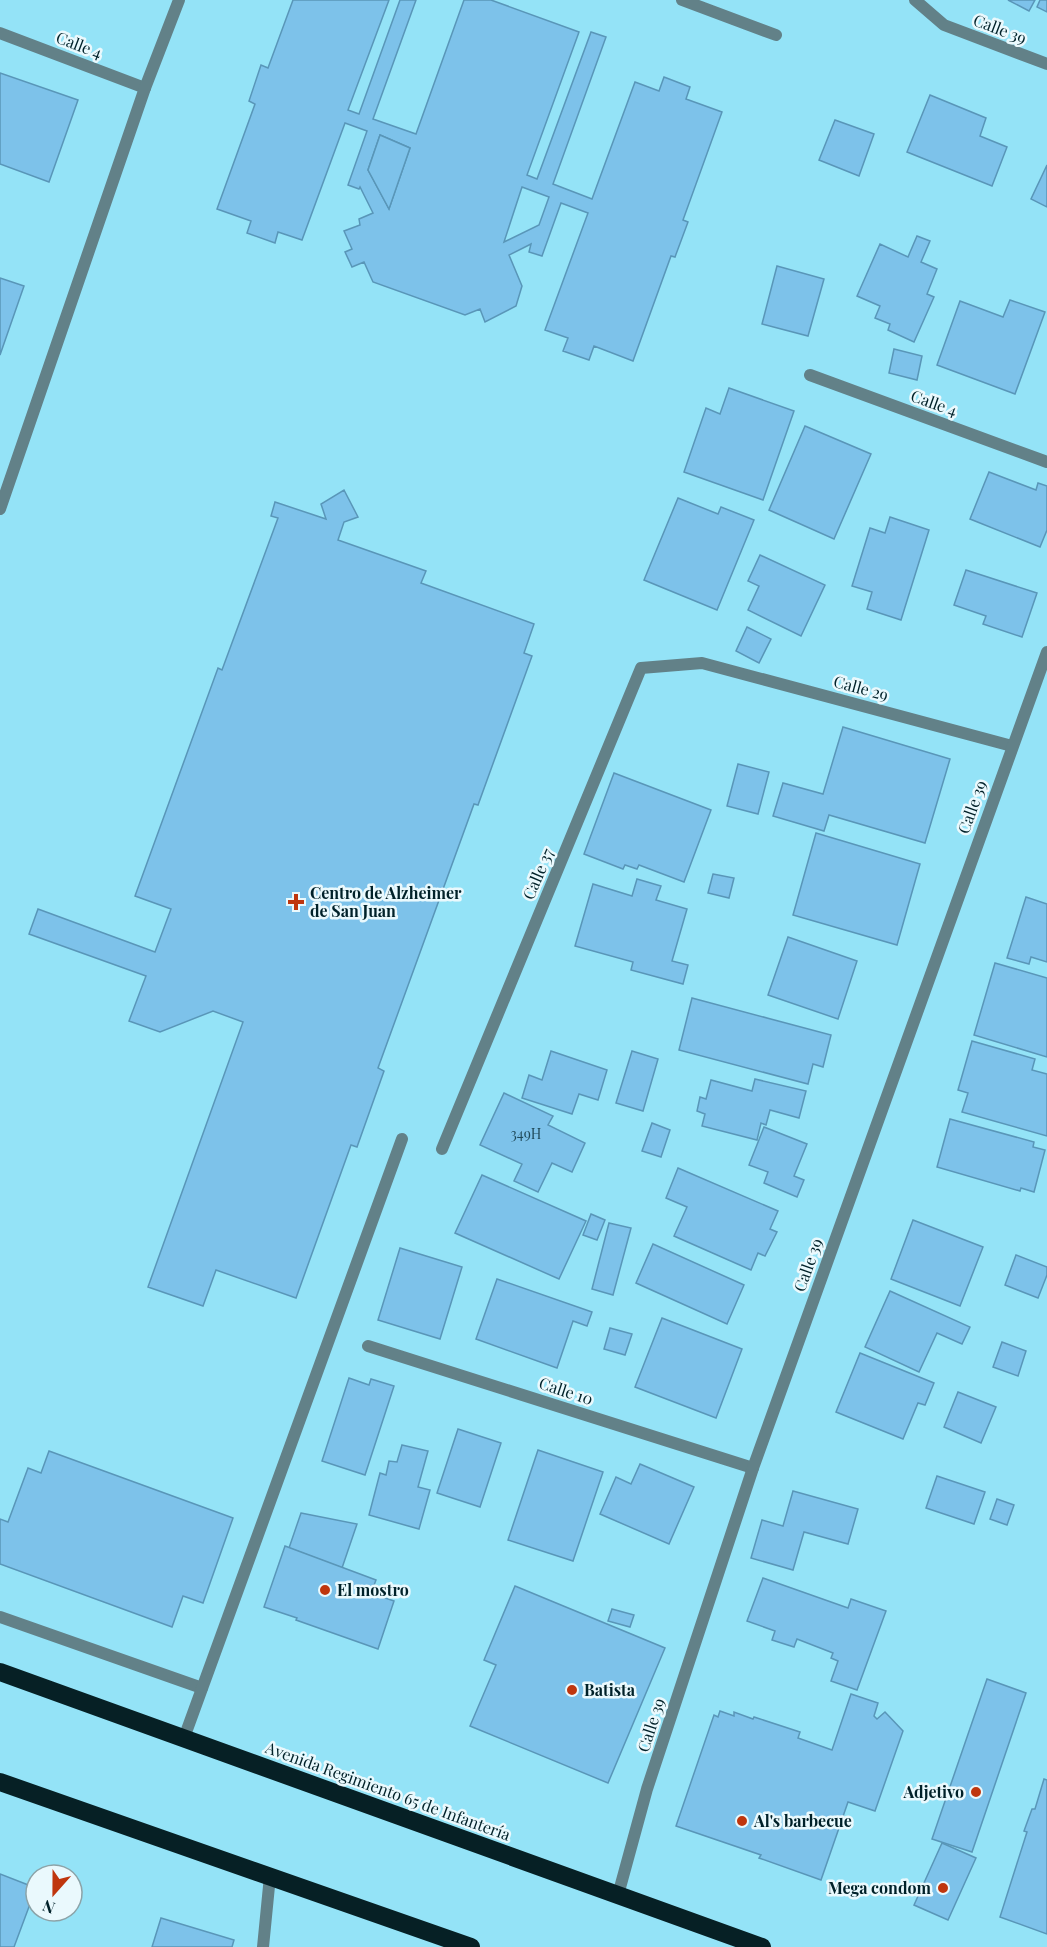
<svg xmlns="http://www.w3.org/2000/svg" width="1047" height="1947" font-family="'Playfair Display',serif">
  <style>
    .building { fill: #7dc2ea; stroke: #5996b8; stroke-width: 1.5; fill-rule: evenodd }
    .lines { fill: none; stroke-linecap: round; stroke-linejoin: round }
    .street { stroke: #628188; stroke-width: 12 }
    .highway { stroke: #062025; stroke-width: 18 }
    .poi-dot { fill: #bf360e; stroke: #eaf9fd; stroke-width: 2 }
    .labels { text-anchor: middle; stroke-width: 5; stroke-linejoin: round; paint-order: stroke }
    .number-label { font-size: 14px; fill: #1f4959 }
    .street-label { font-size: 16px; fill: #002129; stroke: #eaf9fd }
    .poi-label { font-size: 16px; font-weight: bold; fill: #002129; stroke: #eaf9fd; text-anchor: start }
  </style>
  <rect width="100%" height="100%" fill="#94e3f7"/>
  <g class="building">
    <path d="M293 0H389L348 110 359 114 400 0H416L373 119 416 134 464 0H491L579 32 527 175 537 179 591 32 606 37 553 184 592 199 635 82 659 91 664 77 690 87 686 99 722 112 683 220 688 222 675 257 671 256 633 361 594 346 589 360 563 351 568 338 545 330 588 213 561 203 542 256 529 252 531 244 509 255 522 286 516 306 485 322 480 309 465 315 373 282 364 262 352 267 345 252 352 249 344 231 360 225 359 219 373 213 360 187 359 189 348 185 367 131 345 123 302 240 278 232 275 243 247 233 251 221 217 209 255 104 249 101 261 65 268 68ZM380 135 410 148 389 209 368 170ZM522 187 549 197 539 225 504 242Z"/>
    <polygon points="1008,0 1035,0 1029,11"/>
    <polygon points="1040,0 1047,0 1047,12 1037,7"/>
    <polygon points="0,73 78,100 49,182 0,164"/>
    <polygon points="930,95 986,118 980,136 1007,147 992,186 907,152"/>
    <polygon points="835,120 874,134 859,176 819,160"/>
    <polygon points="380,135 410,148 389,209 368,170"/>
    <polygon points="1047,165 1047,207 1031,199"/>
    <polygon points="917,236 930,241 921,262 937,269 927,294 934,297 914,342 888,330 890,324 875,318 880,306 857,296 880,244 908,257"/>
    <polygon points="777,266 824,279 808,336 762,324"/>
    <polygon points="0,278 24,286 0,355"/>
    <polygon points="1010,300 1045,312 1015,394 937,365 960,301 1003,317"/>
    <polygon points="894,349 922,356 917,380 889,373"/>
    <polygon points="729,388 794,411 763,500 684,472 706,408 720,414"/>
    <polygon points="805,426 871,454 834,539 769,510"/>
    <polygon points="989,472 1036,490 1038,483 1047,486 1047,530 1040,547 970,519"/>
    <polygon points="344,490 358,517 344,522 338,540 426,571 421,583 534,624 524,653 532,656 478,805 474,804 378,1068 384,1071 357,1147 351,1145 296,1298 216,1270 203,1306 148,1287 243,1022 213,1011 160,1032 129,1021 146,976 29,934 38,909 155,952 171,909 135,896 218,668 222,670 278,518 271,516 275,502 326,519 321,504"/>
    <polygon points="678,498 718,514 721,507 754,520 717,610 644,580"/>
    <polygon points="890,517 929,530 901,620 867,609 872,592 852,586 870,528 885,533"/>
    <polygon points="760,555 825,585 801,636 748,610 759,586 748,581"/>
    <polygon points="966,570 1037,593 1022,637 983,624 986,616 954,605"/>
    <polygon points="747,627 771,639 759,663 736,651"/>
    <polygon points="843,727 950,759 925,843 829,815 824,831 773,816 783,783 823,794"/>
    <polygon points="738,764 769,772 758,814 727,806"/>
    <polygon points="614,773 711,810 684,882 639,865 637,869 625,865 623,869 584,854"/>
    <polygon points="816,833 920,864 897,945 793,915"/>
    <polygon points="713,874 734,878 729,898 708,893"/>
    <polygon points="637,879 661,886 656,900 687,909 672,961 688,965 683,984 631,970 633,962 575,946 593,884 632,896"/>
    <polygon points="1026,897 1047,904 1047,962 1031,957 1029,964 1007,958"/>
    <polygon points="788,937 857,961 838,1019 768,995"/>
    <polygon points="995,963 1047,978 1047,1057 974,1035"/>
    <polygon points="692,998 831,1035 823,1067 813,1064 808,1084 679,1050"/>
    <polygon points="972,1041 1035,1059 1032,1070 1047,1074 1047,1136 962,1112 968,1093 958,1090"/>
    <polygon points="551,1051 607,1070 598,1100 579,1094 572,1114 522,1098 529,1075 542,1080"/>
    <polygon points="632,1051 658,1059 643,1111 616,1103"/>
    <polygon points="755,1079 806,1091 799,1118 770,1110 766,1125 761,1123 757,1140 702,1126 705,1114 697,1111 700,1097 706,1099 711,1080 752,1091"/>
    <polygon points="504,1093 553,1116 548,1125 585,1143 572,1172 552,1163 538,1192 514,1181 522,1164 480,1145"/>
    <polygon points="950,1119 1034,1142 1033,1147 1045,1150 1034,1192 1021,1188 1020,1191 937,1167"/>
    <polygon points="652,1123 670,1130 661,1157 642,1151"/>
    <polygon points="764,1127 807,1144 794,1176 804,1180 797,1197 764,1183 768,1172 749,1165"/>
    <polygon points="678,1168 778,1211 770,1229 777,1232 765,1256 758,1253 751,1270 674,1236 687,1207 666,1198"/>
    <polygon points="482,1175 586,1221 559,1279 455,1233"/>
    <polygon points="591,1214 605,1220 597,1240 583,1235"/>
    <polygon points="913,1220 983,1247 960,1306 891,1279"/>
    <polygon points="609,1223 631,1228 613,1295 592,1289"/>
    <polygon points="653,1244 744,1285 727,1324 636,1283"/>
    <polygon points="400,1248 462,1267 440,1339 378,1320"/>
    <polygon points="1016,1255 1047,1267 1047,1275 1038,1298 1005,1285"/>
    <polygon points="497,1279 592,1312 587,1326 573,1321 557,1368 476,1339"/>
    <polygon points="890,1291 970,1327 962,1344 937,1333 919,1372 865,1347"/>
    <polygon points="662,1318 742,1349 716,1418 635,1387"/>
    <polygon points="610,1328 632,1334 625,1355 604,1349"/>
    <polygon points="1002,1342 1026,1351 1018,1376 993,1367"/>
    <polygon points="860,1353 934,1383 925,1405 918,1403 903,1439 836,1412"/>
    <polygon points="349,1378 369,1385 371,1379 394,1386 365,1475 322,1461"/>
    <polygon points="958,1392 996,1407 981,1443 944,1427"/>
    <polygon points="458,1429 501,1443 480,1507 437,1493"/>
    <polygon points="402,1445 428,1451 418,1487 430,1490 419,1529 369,1515 380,1473 386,1475 389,1461 397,1462"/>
    <polygon points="538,1450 603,1472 573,1561 508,1540"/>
    <polygon points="49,1451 233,1518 203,1603 183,1596 172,1627 0,1564 0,1519 8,1522 28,1468 41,1473"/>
    <polygon points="640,1464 694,1487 669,1544 600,1514 616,1477 631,1484"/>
    <polygon points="937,1476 985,1492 974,1524 926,1508"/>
    <polygon points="793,1491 858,1509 848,1544 804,1532 793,1570 751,1558 762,1520 783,1526"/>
    <polygon points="997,1499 1014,1505 1007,1525 990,1519"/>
    <polygon points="301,1513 357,1524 342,1568 289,1548"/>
    <polygon points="285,1546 376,1580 371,1593 394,1601 378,1649 296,1620 297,1618 264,1607"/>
    <polygon points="763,1578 848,1608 851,1599 886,1611 857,1690 831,1681 838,1661 831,1658 833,1653 797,1639 794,1647 772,1640 775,1631 747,1621"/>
    <polygon points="515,1586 665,1648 608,1783 470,1726 496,1665 484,1660"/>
    <polygon points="612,1609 634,1615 630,1627 608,1621"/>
    <polygon points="987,1679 1026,1693 972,1852 932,1839"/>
    <polygon points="851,1694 878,1703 874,1716 877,1719 885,1712 903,1731 875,1811 848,1802 821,1880 759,1858 761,1855 676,1826 714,1715 718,1717 720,1711 734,1716 734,1712 753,1719 754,1717 800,1732 798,1738 832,1750"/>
    <polygon points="1044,1779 1047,1780 1047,1934 1000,1917 1027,1832 1024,1831 1032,1809 1035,1809"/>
    <polygon points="942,1843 976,1858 948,1920 914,1905"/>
    <polygon points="0,1874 36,1888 14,1947 0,1947"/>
    <polygon points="161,1918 234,1940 232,1947 152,1947"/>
  </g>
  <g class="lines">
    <g class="street">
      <polyline points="682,0 776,35"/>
      <polyline points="915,0 944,25 1047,64"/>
      <polyline points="0,33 145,88"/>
      <polyline points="810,375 1047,462"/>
      <polyline points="0,509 145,88 179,0"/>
      <polyline points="442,1149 641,668 702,663 1012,746"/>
      <polyline points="368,1346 753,1468"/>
      <polyline points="0,1617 202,1688"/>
      <polyline points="184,1738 402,1139"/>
      <polyline points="618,1895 647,1789 753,1468 1047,652"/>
      <polyline points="263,1947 270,1876"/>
    </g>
    <g class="highway">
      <polyline points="0,1672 762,1947"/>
      <polyline points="0,1782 471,1947"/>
    </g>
  </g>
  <g class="poi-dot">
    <path d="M293 893h6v6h6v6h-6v6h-6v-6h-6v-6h6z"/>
    <circle cx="325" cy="1590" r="6"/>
    <circle cx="572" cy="1690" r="6"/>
    <circle cx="976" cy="1792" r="6"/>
    <circle cx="742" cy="1821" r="6"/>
    <circle cx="943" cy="1888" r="6"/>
  </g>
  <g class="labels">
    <g class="number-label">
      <text x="526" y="1139">349H</text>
    </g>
    <g class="street-label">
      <text transform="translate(1000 29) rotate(21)" y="6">Calle 39</text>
      <text transform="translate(79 45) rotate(21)" y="6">Calle 4</text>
      <text transform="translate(934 403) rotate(20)" y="6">Calle 4</text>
      <text transform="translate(861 688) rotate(15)" y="6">Calle 29</text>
      <text transform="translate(972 807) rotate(-70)" y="6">Calle 39</text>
      <text transform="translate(538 874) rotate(-67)" y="6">Calle 37</text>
      <text transform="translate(808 1265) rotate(-70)" y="6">Calle 39</text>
      <text transform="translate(566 1391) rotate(18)" y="6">Calle 10</text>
      <text transform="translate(651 1725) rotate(-72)" y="6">Calle 39</text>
      <text transform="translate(388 1791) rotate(20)" y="6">Avenida Regimiento 65 de Infantería</text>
    </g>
    <g class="poi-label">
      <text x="310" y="899">Centro de Alzheimer<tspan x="310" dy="18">de San Juan</tspan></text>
      <text x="337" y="1596">El mostro</text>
      <text x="584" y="1696">Batista</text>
      <text x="964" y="1798" text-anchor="end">Adjetivo</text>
      <text x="754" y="1827">Al's barbecue</text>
      <text x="931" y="1894" text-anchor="end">Mega condom</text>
    </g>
  </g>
  <g transform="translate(54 1893) rotate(201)"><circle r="28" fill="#eaf9fd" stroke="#8ca3a8" stroke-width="1.5"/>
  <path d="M0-4.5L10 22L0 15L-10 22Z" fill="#bf360e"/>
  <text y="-9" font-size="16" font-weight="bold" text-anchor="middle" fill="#002129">N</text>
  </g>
</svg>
